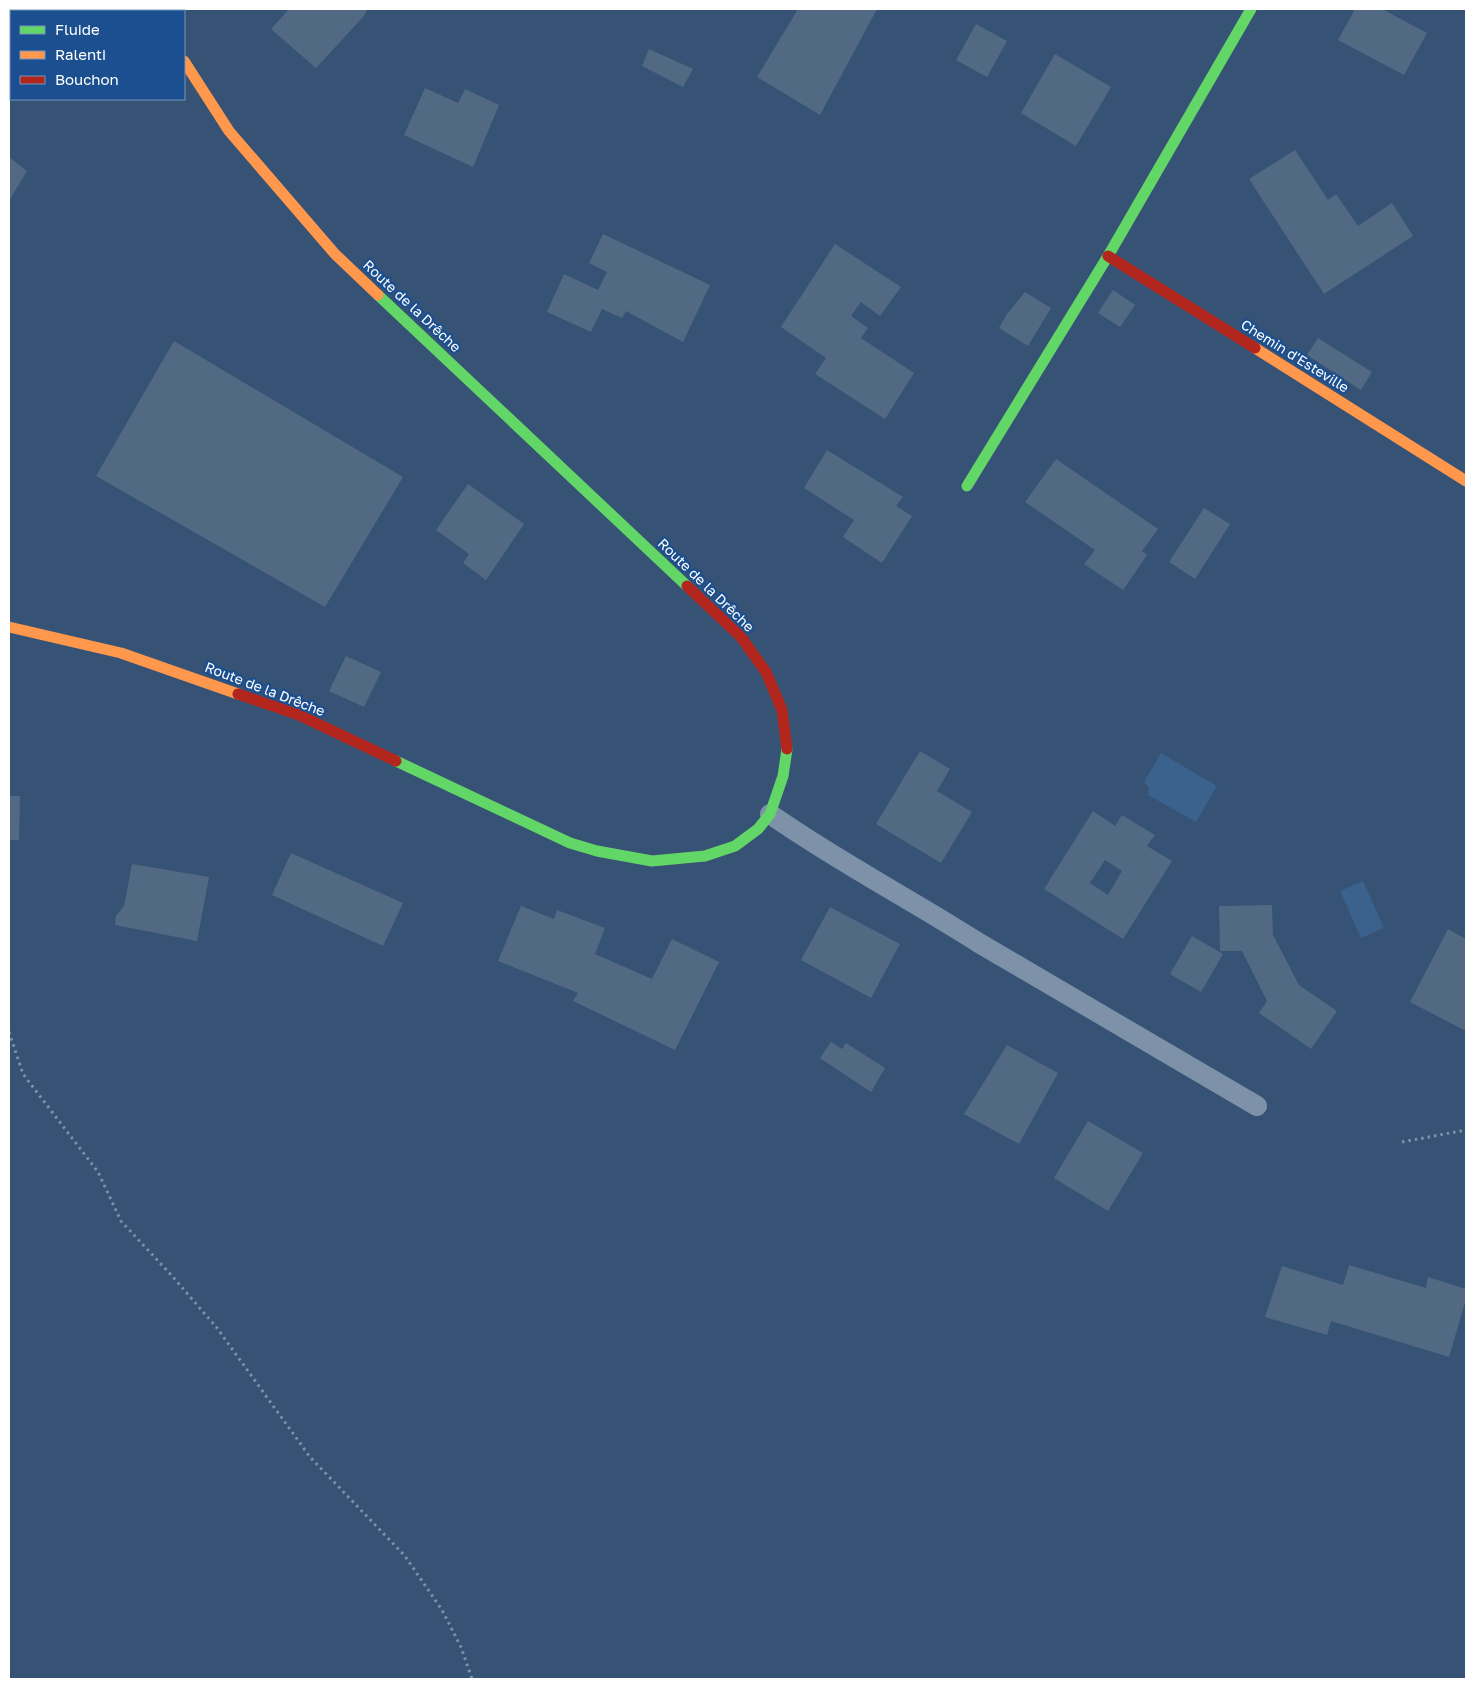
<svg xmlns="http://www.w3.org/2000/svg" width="1475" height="1688" font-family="'Golos Text',sans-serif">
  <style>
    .water { fill: #3b618d }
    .building { fill: #526984; fill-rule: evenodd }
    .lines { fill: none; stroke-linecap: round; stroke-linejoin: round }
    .path { stroke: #7d92a8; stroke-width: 3; stroke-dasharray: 2.5 4; stroke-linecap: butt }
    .lane { stroke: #7d92a8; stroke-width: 20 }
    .fast { stroke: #63d668; stroke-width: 11 }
    .slow { stroke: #ff974d; stroke-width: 11 }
    .jam { stroke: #b3261e; stroke-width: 11 }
    .labels { text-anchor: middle; stroke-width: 4.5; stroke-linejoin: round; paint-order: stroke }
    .street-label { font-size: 14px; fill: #fff; stroke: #1b4f8f }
  </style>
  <rect width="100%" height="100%" fill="#365274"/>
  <g class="water">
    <polygon points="1161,753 1217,786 1196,822 1148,795 1149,788 1144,782"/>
    <polygon points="1363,881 1384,928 1361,938 1340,891"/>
  </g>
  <g class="building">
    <polygon points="289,9 367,9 364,16 316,68 271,29"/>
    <polygon points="798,9 816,10 817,9 877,9 820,115 757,77"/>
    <polygon points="1355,9 1382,9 1427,33 1404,75 1338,40"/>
    <polygon points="976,24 1007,41 987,77 956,60"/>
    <polygon points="649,49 693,69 683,87 642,66"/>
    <polygon points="1055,54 1111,87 1076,146 1021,113"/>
    <polygon points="425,88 458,103 465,89 499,105 473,167 404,135"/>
    <polygon points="1295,150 1328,200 1336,194 1358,226 1392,203 1413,236 1324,294 1249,179"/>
    <polygon points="9,157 27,171 9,201"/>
    <polygon points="603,234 710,285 683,342 626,311 622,318 602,309 591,332 547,312 564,274 598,290 607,272 589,263"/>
    <polygon points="835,244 901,287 880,316 861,302 851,316 868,328 861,338 914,373 885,419 815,374 826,358 781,327"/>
    <polygon points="1113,290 1135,305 1120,327 1098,313"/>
    <polygon points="1025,292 1051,308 1028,346 999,328 1007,314"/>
    <polygon points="1318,338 1372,372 1361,390 1307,355"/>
    <polygon points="174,341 403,477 325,607 96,476"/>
    <polygon points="827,450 903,497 896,506 912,516 882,563 843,537 854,520 804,488"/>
    <polygon points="1056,459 1158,529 1142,551 1147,555 1123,590 1084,564 1095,550 1025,502"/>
    <polygon points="468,484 524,524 486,580 463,563 469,554 436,530"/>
    <polygon points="1204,508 1230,524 1195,579 1169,562"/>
    <polygon points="346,656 381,672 364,707 329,691"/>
    <polygon points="920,751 950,769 937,791 972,812 941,863 876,824"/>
    <polygon points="9,796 20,796 19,840 9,840"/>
    <path d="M1093 811 1115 826 1122 815 1155 835 1147 846 1172 861 1123 939 1044 889ZM1105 860 1122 871 1108 895 1090 883Z"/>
    <polygon points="291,853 403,903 383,946 272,895"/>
    <polygon points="132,864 209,877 197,941 115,925 116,916 124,906"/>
    <polygon points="1272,905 1273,935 1299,985 1337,1011 1311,1049 1259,1013 1267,1001 1242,951 1220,951 1219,906"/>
    <polygon points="521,906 554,919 557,910 605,928 595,954 652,979 672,939 719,962 675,1050 573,1001 578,993 498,961"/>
    <polygon points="830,907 900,944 871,998 801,960"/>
    <polygon points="1448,929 1466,939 1466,1031 1410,1002"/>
    <polygon points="1192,936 1223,954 1201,992 1170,974"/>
    <polygon points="831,1042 842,1049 846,1043 885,1068 871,1092 820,1058"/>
    <polygon points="1007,1045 1058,1073 1019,1144 964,1114"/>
    <polygon points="1088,1121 1143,1153 1108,1211 1054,1178"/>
    <polygon points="1349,1265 1426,1288 1428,1277 1466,1289 1466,1299 1449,1357 1331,1321 1327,1335 1265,1317 1282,1266 1343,1285"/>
  </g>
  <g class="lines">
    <g class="path">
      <polyline points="9,1032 23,1074 98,1172 121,1221 173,1277 217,1328 310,1457 405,1556 442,1610 461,1647 472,1679"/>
      <polyline points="1402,1142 1466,1130"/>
    </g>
    <path class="lane" d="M770 814C837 861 910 899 979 943L1257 1106"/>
    <g class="fast">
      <polyline points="158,9 159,11"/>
      <polyline points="378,295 687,586"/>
      <polyline points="967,486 1108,256 1251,9"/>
      <polyline points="396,761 570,843 597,851 652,861 705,856 735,846 758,829 770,814 783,776 787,749"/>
    </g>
    <g class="slow">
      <polyline points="184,61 229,131 335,254 378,295"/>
      <polyline points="1255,348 1466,481"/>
      <polyline points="9,627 121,653 238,694"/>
    </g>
    <g class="jam">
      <polyline points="1108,256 1255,348"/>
      <polyline points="687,586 741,637 766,672 782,710 787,749"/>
      <polyline points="238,694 299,715 396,761"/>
    </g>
  </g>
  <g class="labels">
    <g class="street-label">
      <text transform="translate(412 306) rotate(43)" y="5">Route de la Drêche</text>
      <text transform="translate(1295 356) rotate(32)" y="5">Chemin d'Esteville</text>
      <text transform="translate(706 585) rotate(44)" y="5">Route de la Drêche</text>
      <text transform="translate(265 689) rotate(21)" y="5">Route de la Drêche</text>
    </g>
  </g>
  <rect width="1475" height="1688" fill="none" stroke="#ffffff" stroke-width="20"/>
  <rect x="10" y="10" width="175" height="90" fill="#1b4f8f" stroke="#7695bc"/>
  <rect x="20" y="26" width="25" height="8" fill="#63d668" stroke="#7695bc"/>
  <text x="55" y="35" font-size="15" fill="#ffffff">Fluide</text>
  <rect x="20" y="51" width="25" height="8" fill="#ff974d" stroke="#7695bc"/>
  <text x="55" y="60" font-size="15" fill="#ffffff">Ralenti</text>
  <rect x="20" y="76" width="25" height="8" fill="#b3261e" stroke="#7695bc"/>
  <text x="55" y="85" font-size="15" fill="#ffffff">Bouchon</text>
</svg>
